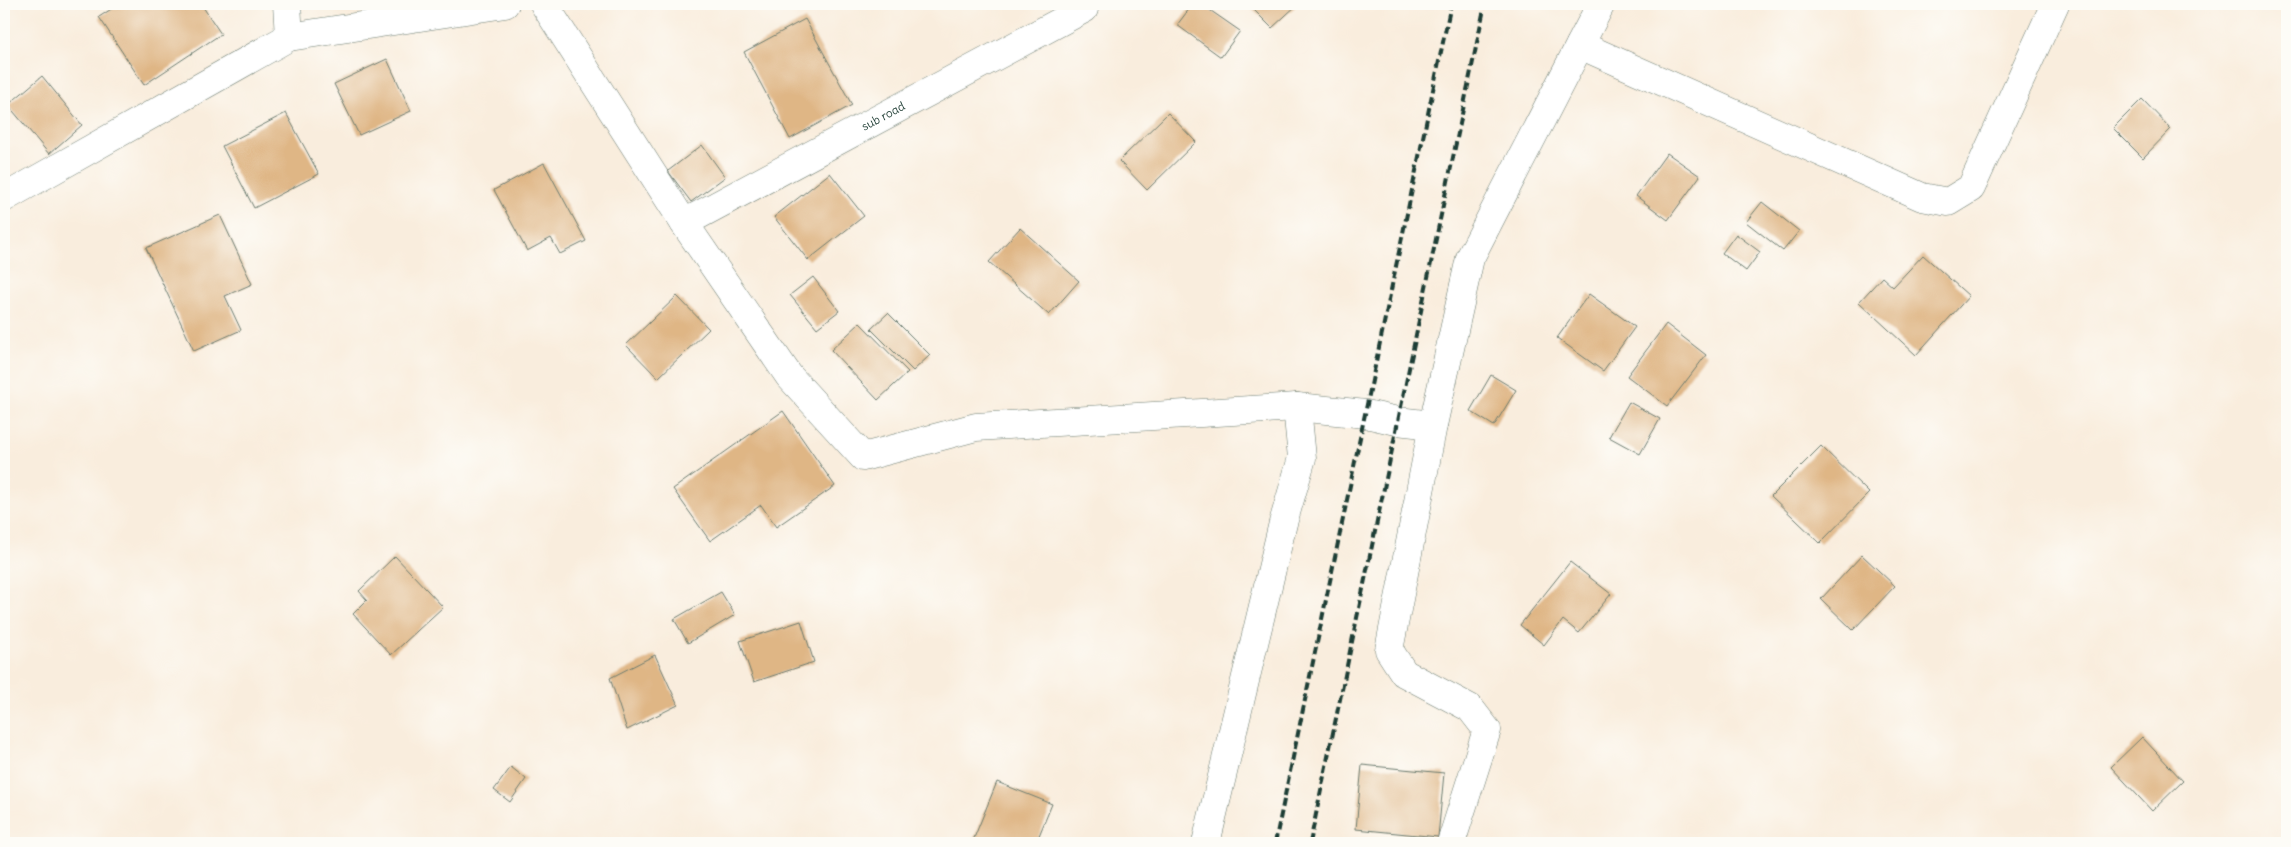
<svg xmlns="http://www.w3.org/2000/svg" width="2291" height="847" font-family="Delius,sans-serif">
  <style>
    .building { fill: #dfb685 }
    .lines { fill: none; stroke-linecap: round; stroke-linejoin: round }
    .minor-casing { stroke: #6b7b6f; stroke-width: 29 }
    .minor { stroke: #fff; stroke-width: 28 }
    .rail { stroke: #1f3d34; stroke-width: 4; stroke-dasharray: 8 4; stroke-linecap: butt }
    .labels { text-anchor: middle; stroke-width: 4; stroke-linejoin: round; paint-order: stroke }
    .street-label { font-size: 12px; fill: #1f3d34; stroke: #fdfcf7 }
  </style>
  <rect width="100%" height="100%" fill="#fdfcf7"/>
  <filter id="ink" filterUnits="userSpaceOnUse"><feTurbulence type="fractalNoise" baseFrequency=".02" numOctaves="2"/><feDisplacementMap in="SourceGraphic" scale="10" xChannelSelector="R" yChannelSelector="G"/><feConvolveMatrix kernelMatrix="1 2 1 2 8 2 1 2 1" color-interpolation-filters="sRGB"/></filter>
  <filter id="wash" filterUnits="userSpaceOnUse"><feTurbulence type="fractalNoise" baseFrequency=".0096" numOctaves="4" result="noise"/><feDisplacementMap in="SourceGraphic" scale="20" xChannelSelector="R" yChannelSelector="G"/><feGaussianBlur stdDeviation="1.12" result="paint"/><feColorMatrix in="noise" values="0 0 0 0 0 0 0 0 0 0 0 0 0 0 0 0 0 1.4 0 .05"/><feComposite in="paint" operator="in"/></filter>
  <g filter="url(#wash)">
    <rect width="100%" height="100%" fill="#f9eddd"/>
    <g id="blocks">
      <g class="building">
        <polygon points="119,4 201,4 221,34 144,85 99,17"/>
        <polygon points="1193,4 1201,4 1240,31 1221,57 1177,25"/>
        <polygon points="1248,4 1298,4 1272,28"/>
        <polygon points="805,19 852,105 790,139 744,52"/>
        <polygon points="387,59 411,111 359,135 334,84"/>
        <polygon points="42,76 82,125 49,154 8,105"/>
        <polygon points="2142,99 2171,129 2143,158 2113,128"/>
        <polygon points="286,113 319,174 254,208 222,146"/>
        <polygon points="1168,113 1196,142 1147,190 1119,161"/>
        <polygon points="702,145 725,177 691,202 668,171"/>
        <polygon points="1667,153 1700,176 1668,220 1636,196"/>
        <polygon points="544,163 586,241 560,254 551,238 527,251 494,190"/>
        <polygon points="830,173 864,216 808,260 774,217"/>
        <polygon points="1762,202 1799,231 1783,251 1746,222"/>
        <polygon points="220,215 252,284 225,296 241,330 194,351 146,248"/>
        <polygon points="1020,228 1079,281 1049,315 989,262"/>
        <polygon points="1736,234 1760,252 1746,271 1722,253"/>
        <polygon points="1923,255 1969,296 1916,355 1859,302 1882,277 1893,287"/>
        <polygon points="813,277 839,311 817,328 790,295"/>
        <polygon points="1589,294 1635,327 1603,371 1557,338"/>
        <polygon points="677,296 709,329 658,378 626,345"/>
        <polygon points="888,313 930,355 913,371 871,329"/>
        <polygon points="860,323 908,372 878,400 831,350"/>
        <polygon points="1666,324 1706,355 1667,406 1627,376"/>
        <polygon points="1491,375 1516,390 1494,426 1470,411"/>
        <polygon points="1629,402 1660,419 1640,454 1609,437"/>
        <polygon points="783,411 835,486 776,527 761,505 710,541 673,489"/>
        <polygon points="1821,446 1869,493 1820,543 1771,496"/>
        <polygon points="1862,555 1895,586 1853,630 1821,599"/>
        <polygon points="395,556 443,607 391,655 353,614 367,600 359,591"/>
        <polygon points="1570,562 1611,594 1579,633 1563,620 1544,645 1520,625"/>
        <polygon points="721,592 735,615 688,643 674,619"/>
        <polygon points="801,621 814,662 754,682 740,641"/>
        <polygon points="655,655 678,705 627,730 610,678"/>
        <polygon points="2142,737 2183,781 2152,811 2111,767"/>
        <polygon points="1362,765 1444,773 1438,837 1356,829"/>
        <polygon points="511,767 526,779 510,802 494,790"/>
        <polygon points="997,782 1052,804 1036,843 972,843"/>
      </g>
    </g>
  </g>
  <g filter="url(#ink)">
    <use href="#blocks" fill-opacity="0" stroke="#6b7b6f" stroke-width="1"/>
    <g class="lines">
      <defs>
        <g id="minor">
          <polyline points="287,4 289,37"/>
          <polyline points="544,4 684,223 789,376 863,457 976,427 1297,407 1366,414 1397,421 1433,425 1470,258 1601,4"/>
          <polyline points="1580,45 1922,197 1948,202 1971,188 2055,4"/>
          <polyline points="4,198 289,37 505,4"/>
          <path id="s1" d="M684 223 1084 9"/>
          <polyline points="1433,425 1389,650 1404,673 1470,708 1487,730 1451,843"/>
          <polyline points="1206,843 1283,523 1302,458 1297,407"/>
        </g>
      </defs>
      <use href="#minor" class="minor-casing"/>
      <use href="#minor" class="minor"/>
      <g class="rail">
        <polyline points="1275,843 1451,4"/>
        <polyline points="1310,843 1485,4"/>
      </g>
    </g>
  </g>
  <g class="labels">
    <g class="street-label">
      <text dy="4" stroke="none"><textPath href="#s1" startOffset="226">sub road</textPath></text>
    </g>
  </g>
  <rect width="2291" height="847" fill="none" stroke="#fdfcf7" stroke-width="20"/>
</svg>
